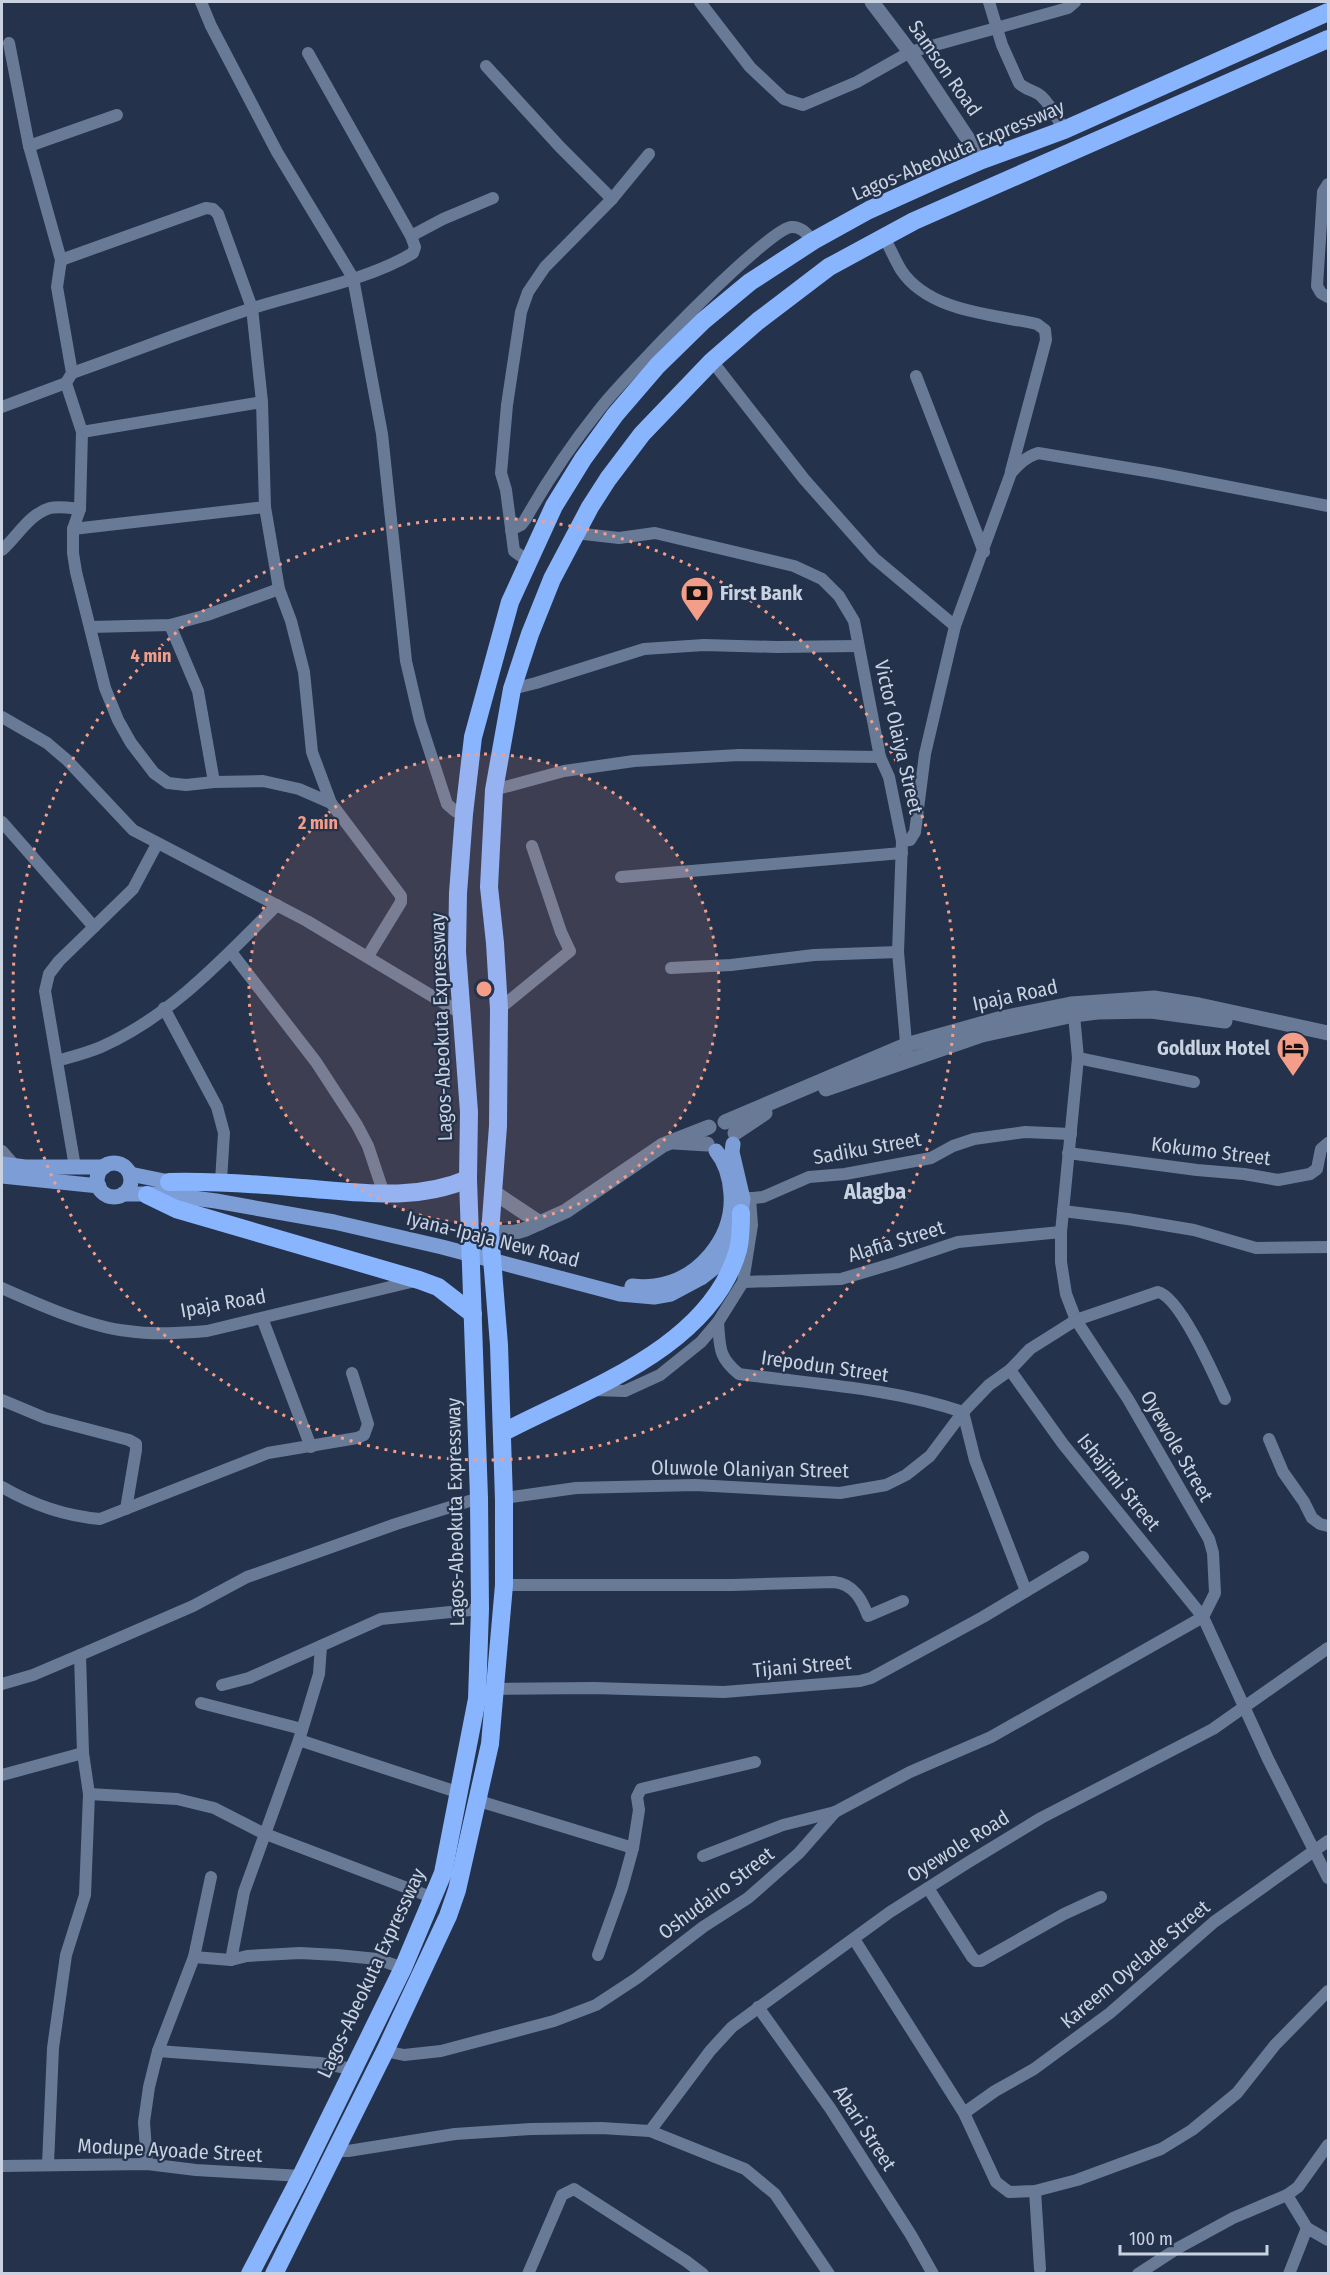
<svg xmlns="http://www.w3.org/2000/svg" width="1330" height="2275" font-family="'Fira Sans Condensed',sans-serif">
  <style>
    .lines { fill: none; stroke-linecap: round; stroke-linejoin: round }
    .street { stroke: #697a96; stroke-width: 12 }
    .secondary { stroke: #697a96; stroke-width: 15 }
    .primary { stroke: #7c9dd5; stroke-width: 15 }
    .highway { stroke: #89b5ff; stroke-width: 18 }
    .ring { fill: none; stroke: #f49e89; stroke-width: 3; stroke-dasharray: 3 6 }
    .labels { text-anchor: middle; stroke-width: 4.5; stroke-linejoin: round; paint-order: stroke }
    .street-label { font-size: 20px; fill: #c8d2e1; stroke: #24324b }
    .poi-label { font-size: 20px; font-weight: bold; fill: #c8d2e1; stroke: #24324b; text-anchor: start }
    .quarter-label { font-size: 22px; font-weight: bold; fill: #c8d2e1; stroke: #24324b }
    .centre { fill: #f49e89; stroke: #24324b; stroke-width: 3 }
    .ring-label { font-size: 18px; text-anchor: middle; font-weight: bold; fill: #f49e89; stroke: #24324b; stroke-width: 4.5; stroke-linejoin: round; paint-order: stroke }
  </style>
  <rect width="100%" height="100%" fill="#24324b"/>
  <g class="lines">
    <g class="street">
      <polyline points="201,2 211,26 277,152 353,278 382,434 406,661 420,721 447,804 455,811 464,814"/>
      <polyline points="700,2 750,67 784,99 803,105 857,82 910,52 1068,8 1075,2"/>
      <path d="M989 2 1002 45 1019 83C1025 90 1034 90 1041 96 1051 105 1057 118 1064 130"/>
      <polyline points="9,43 29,146 61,260 57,287 72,373 66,383 82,432 80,509 73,529 73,553 76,572 105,688 118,720 131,743 154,773 168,783 186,785 214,782 263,781 299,789 331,803 401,896 401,902 368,956"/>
      <polyline points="486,66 560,147 612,199"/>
      <polyline points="29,146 117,115"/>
      <polyline points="1328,184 1323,192 1317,286 1321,293 1328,297"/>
      <polyline points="411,236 443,219 493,198"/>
      <path d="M884 237C890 248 895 260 901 270 929 312 992 314 1037 324L1045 330 1046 340 1011 471"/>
      <polyline points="61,260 206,208 213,209 218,214 252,308 262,402 265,507 279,589 291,621 304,672 312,752 331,803"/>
      <polyline points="712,361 804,479 874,558 955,626"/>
      <path d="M72 373C132 352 192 328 253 308 303 292 368 280 413 253L415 247 411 236 308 53"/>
      <polyline points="916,376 984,552"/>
      <polyline points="2,407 66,383"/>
      <polyline points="82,432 262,402"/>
      <polyline points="73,529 265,507"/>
      <path d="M511 530 521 525 525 520C547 481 571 445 599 410 620 382 766 230 791 227 801 226 807 234 813 241"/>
      <polyline points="575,533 619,538 655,533 794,566 822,579 839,596 854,621 880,757 889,777 902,841 898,952 907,1054"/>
      <path d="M2 550C17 537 29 514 50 508 59 506 71 508 80 509"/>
      <polyline points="528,561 514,551 506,490 501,473 507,405 521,312 528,292 545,267 612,199 649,154"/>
      <polyline points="170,625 198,691 214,782"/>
      <polyline points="90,627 170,625 207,615 279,589"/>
      <polyline points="512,689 536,683 644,649 704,645 777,647 858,646"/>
      <polyline points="2,717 47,743 67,760 133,830 307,921 462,1014"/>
      <polyline points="494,790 564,771 634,761 739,755 880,757"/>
      <polyline points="2,822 94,927"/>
      <path d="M902 841 910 840 915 832 925 754 955 626 1011 473C1019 464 1026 457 1038 453L1158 473 1328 506"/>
      <polyline points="621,877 902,853"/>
      <polyline points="231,952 316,1062 357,1125 368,1146 384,1194"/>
      <polyline points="671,968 731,965 814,955 898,952"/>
      <polyline points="164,1008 217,1107 224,1133 221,1181"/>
      <polyline points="499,1009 570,951 561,932 532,846"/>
      <polyline points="1074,1015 1078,1058 1061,1232 1061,1262 1066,1294 1076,1320 1128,1399 1209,1539 1213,1553 1215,1593 1203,1617 1268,1759 1328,1878"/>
      <polyline points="1078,1058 1194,1082"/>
      <path d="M57 1061C71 1057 87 1053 101 1047 171 1016 224 958 277 905"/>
      <polyline points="2,1151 15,1166"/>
      <polyline points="1068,1153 1197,1170 1244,1174 1278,1180 1310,1174 1317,1169 1321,1149 1328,1143"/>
      <polyline points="75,1167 45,991 49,974 59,961 133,889 157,844"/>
      <polyline points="743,1199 763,1197 809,1177 845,1174 931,1158 953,1146 974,1139 1025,1132 1071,1134"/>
      <polyline points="1063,1211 1128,1219 1194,1230 1256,1248 1328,1247"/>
      <polyline points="743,1282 841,1279 895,1263 958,1242 1061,1232"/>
      <path d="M2 1288C38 1304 89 1327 128 1331 154 1335 181 1333 207 1331L415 1281"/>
      <polyline points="262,1318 311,1447"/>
      <path d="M718 1322C720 1347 718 1357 739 1374 814 1384 892 1388 963 1412L975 1460 1026 1591"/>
      <polyline points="593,1390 625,1391 660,1375 701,1342 718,1322 743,1282 752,1225 750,1198"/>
      <polyline points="2,1400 45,1418 129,1440 136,1444 136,1450 126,1509"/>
      <polyline points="1269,1439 1283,1472 1304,1502 1312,1518 1320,1524 1328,1526"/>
      <path d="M2 1487C33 1505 64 1516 100 1519L268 1453 357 1438 364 1435 368 1424 352 1373"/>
      <path d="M504 1498 576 1488 695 1485 840 1493 886 1485 906 1475 930 1456 963 1412 989 1385 1010 1370 1030 1349 1076 1320 1158 1292C1180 1297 1215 1377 1225 1399"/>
      <path d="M504 1585H732L834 1582C854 1584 862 1600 868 1616L903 1601"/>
      <polyline points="2,1684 33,1675 80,1655 193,1606 247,1577 396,1524 479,1498"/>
      <polyline points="222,1685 249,1678 381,1619 480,1609"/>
      <polyline points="493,1689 594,1688 724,1692 860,1681 871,1678 983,1617 1083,1557"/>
      <polyline points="201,1703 302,1729"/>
      <polyline points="299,1740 460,1793"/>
      <polyline points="2,1775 83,1753"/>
      <polyline points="89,1794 177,1799 214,1808 263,1833 431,1897"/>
      <polyline points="479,1801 633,1848"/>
      <polyline points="703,1856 783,1825 835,1812"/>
      <polyline points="928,1888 972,1957 976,1961 981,1961 1064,1914 1101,1897"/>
      <polyline points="854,1939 964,2113 996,2182 1009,2192 1035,2191 1077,2180 1161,2149 1192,2130 1237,2093 1275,2045 1328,1991"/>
      <polyline points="598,1955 622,1888 633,1848 639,1810 637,1797 641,1789 755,1762"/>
      <polyline points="194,1957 231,1960 247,1956 300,1953 337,1955 377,1959 403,1968"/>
      <polyline points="231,1960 244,1892 299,1740 319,1674 321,1646"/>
      <polyline points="758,2007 830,2108 911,2235 933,2274"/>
      <polyline points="158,2051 320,2063 352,2069"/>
      <polyline points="385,2051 404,2055 441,2051 554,2021 596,2005 637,1978 703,1927 748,1898 799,1853 835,1812 910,1772 991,1737 1203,1617 1063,1444 1010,1370"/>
      <polyline points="964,2113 995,2091 1034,2069 1110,2013 1214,1922 1328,1841"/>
      <polyline points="650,2131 710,2051 732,2027 890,1912 967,1863 1041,1818 1213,1729 1328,1648"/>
      <polyline points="334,2151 348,2151 455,2134 531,2129 601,2128 650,2131 745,2169 775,2194 829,2274"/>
      <polyline points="48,2164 53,2048 66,1955 85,1895 89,1794 83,1753 80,1655"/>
      <polyline points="147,2164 144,2122 149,2087 158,2051 194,1957 211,1877"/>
      <polyline points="2,2166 147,2164 196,2170 301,2176"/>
      <polyline points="1035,2191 1040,2269"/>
      <polyline points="1287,2195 1307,2228 1289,2274"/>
      <polyline points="1307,2228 1328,2240"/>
      <polyline points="528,2274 562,2195 574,2189 686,2261 703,2274"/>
      <polyline points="1138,2274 1178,2248 1233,2218 1287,2195 1298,2187 1328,2145"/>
    </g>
    <g class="secondary">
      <polyline points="872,2 910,52 982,160"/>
      <polyline points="826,1089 982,1035 1074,1015 1097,1012 1151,1011 1225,1021"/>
      <polyline points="725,1122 906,1045 1002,1018 1071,1004 1154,998 1199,1005 1328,1033"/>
      <polyline points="735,1133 765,1113"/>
      <polyline points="674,1142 707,1144"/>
      <polyline points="492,1191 540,1223"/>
      <polyline points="490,1233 516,1232 526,1229 566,1211 663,1145 709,1127"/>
    </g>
    <g class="primary">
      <circle cx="114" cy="1180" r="17"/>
      <polyline points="2,1164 25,1167 104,1167"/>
      <polyline points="130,1174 179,1184"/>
      <polyline points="2,1176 99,1186"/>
      <polyline points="123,1194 163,1194 216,1201 334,1222 442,1247 620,1294 654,1297 671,1294 701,1278 715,1267 731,1244 741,1213 743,1199 732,1152 733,1144"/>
      <path d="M632 1286C639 1287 648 1287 655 1286 699 1280 734 1238 731 1194 730 1178 726 1163 716 1151"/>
    </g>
    <g class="highway">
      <path d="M169 1182C213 1181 257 1184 301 1188 357 1192 414 1202 468 1179"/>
      <polyline points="147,1195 176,1209 419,1280 438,1287 473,1314"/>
      <path d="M502 1433C583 1390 710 1349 738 1250 741 1238 741 1225 741 1213"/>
      <polyline points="250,2274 301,2176 403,1968 443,1873 477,1699 480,1609 479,1498 468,1179 469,1112 457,952 458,893 464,814 473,737 510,602 554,506 583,459 615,415 658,365 703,321 750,282 813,241 869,210 940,178 982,160 1064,130 1328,12"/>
      <polyline points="274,2274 385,2051 448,1916 457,1890 490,1744 504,1585 504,1500 499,1345 490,1233 498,1126 499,1009 495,943 489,887 494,790 512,689 530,634 552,579 590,507 608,479 642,434 712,361 758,321 829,267 914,221 1328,39"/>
    </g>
  </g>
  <circle cx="484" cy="989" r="235" fill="#f49e89" fill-opacity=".12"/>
  <g class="ring">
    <circle cx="484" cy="989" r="235"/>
    <circle cx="484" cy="989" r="471"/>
  </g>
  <defs>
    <symbol id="bank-pin" viewBox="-11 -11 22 30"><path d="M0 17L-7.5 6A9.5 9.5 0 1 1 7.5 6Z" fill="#f49e89" stroke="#24324b"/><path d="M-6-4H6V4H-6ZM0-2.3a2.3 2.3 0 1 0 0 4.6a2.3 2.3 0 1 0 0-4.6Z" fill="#111"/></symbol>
    <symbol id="hotel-pin" viewBox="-11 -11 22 30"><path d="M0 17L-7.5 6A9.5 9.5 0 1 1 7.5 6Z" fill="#f49e89" stroke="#24324b"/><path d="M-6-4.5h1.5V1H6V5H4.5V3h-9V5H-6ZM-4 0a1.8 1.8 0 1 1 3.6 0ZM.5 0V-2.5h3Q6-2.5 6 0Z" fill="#111"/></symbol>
  </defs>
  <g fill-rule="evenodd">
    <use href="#bank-pin" x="678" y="574" width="38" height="52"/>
    <use href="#hotel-pin" x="1274" y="1029" width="38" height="52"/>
  </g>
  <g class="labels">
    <g class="street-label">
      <text transform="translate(945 68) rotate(55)" y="7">Samson Road</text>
      <text transform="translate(958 150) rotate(-23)" y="7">Lagos-Abeokuta Expressway</text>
      <text transform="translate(899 737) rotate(77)" y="7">Victor Olaiya Street</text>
      <text transform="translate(1015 995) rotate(-12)" y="7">Ipaja Road</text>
      <text transform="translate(441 1027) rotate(-92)" y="7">Lagos-Abeokuta Expressway</text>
      <text transform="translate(867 1148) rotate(-10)" y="7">Sadiku Street</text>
      <text transform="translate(1211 1151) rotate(7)" y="7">Kokumo Street</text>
      <text transform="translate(493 1239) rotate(14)" y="7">Iyana-Ipaja New Road</text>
      <text transform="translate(896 1241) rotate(-17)" y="7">Alafia Street</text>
      <text transform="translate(223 1303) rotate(-10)" y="7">Ipaja Road</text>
      <text transform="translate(825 1366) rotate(8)" y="7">Irepodun Street</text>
      <text transform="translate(1177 1446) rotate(60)" y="7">Oyewole Street</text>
      <text transform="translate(750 1469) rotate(1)" y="7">Oluwole Olaniyan Street</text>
      <text transform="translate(1119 1482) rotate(51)" y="7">Ishajimi Street</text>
      <text transform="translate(455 1512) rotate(-91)" y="7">Lagos-Abeokuta Expressway</text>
      <text transform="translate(802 1666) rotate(-5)" y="7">Tijani Street</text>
      <text transform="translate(958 1846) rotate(-32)" y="7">Oyewole Road</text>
      <text transform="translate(716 1893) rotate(-37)" y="7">Oshudairo Street</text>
      <text transform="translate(1135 1964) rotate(-40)" y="7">Kareem Oyelade Street</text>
      <text transform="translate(371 1973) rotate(-65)" y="7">Lagos-Abeokuta Expressway</text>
      <text transform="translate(865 2128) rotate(57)" y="7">Abari Street</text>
      <text transform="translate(170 2150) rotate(3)" y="7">Modupe Ayoade Street</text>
    </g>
    <g class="poi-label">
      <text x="720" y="600">First Bank</text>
      <text x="1270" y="1055" text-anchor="end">Goldlux Hotel</text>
    </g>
    <g class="quarter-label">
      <text x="875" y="1199">Alagba</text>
    </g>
  </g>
  <circle cx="484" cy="989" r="9" class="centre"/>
  <g class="ring-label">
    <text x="151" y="662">4 min</text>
    <text x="318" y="829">2 min</text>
  </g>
  <rect width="1330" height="2275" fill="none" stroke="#c8d2e1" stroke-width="6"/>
  <path d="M1120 2245v9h147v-9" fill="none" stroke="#c8d2e1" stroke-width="3"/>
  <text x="1129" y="2245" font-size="18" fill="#c8d2e1" stroke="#24324b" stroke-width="4.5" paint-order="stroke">100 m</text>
</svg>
